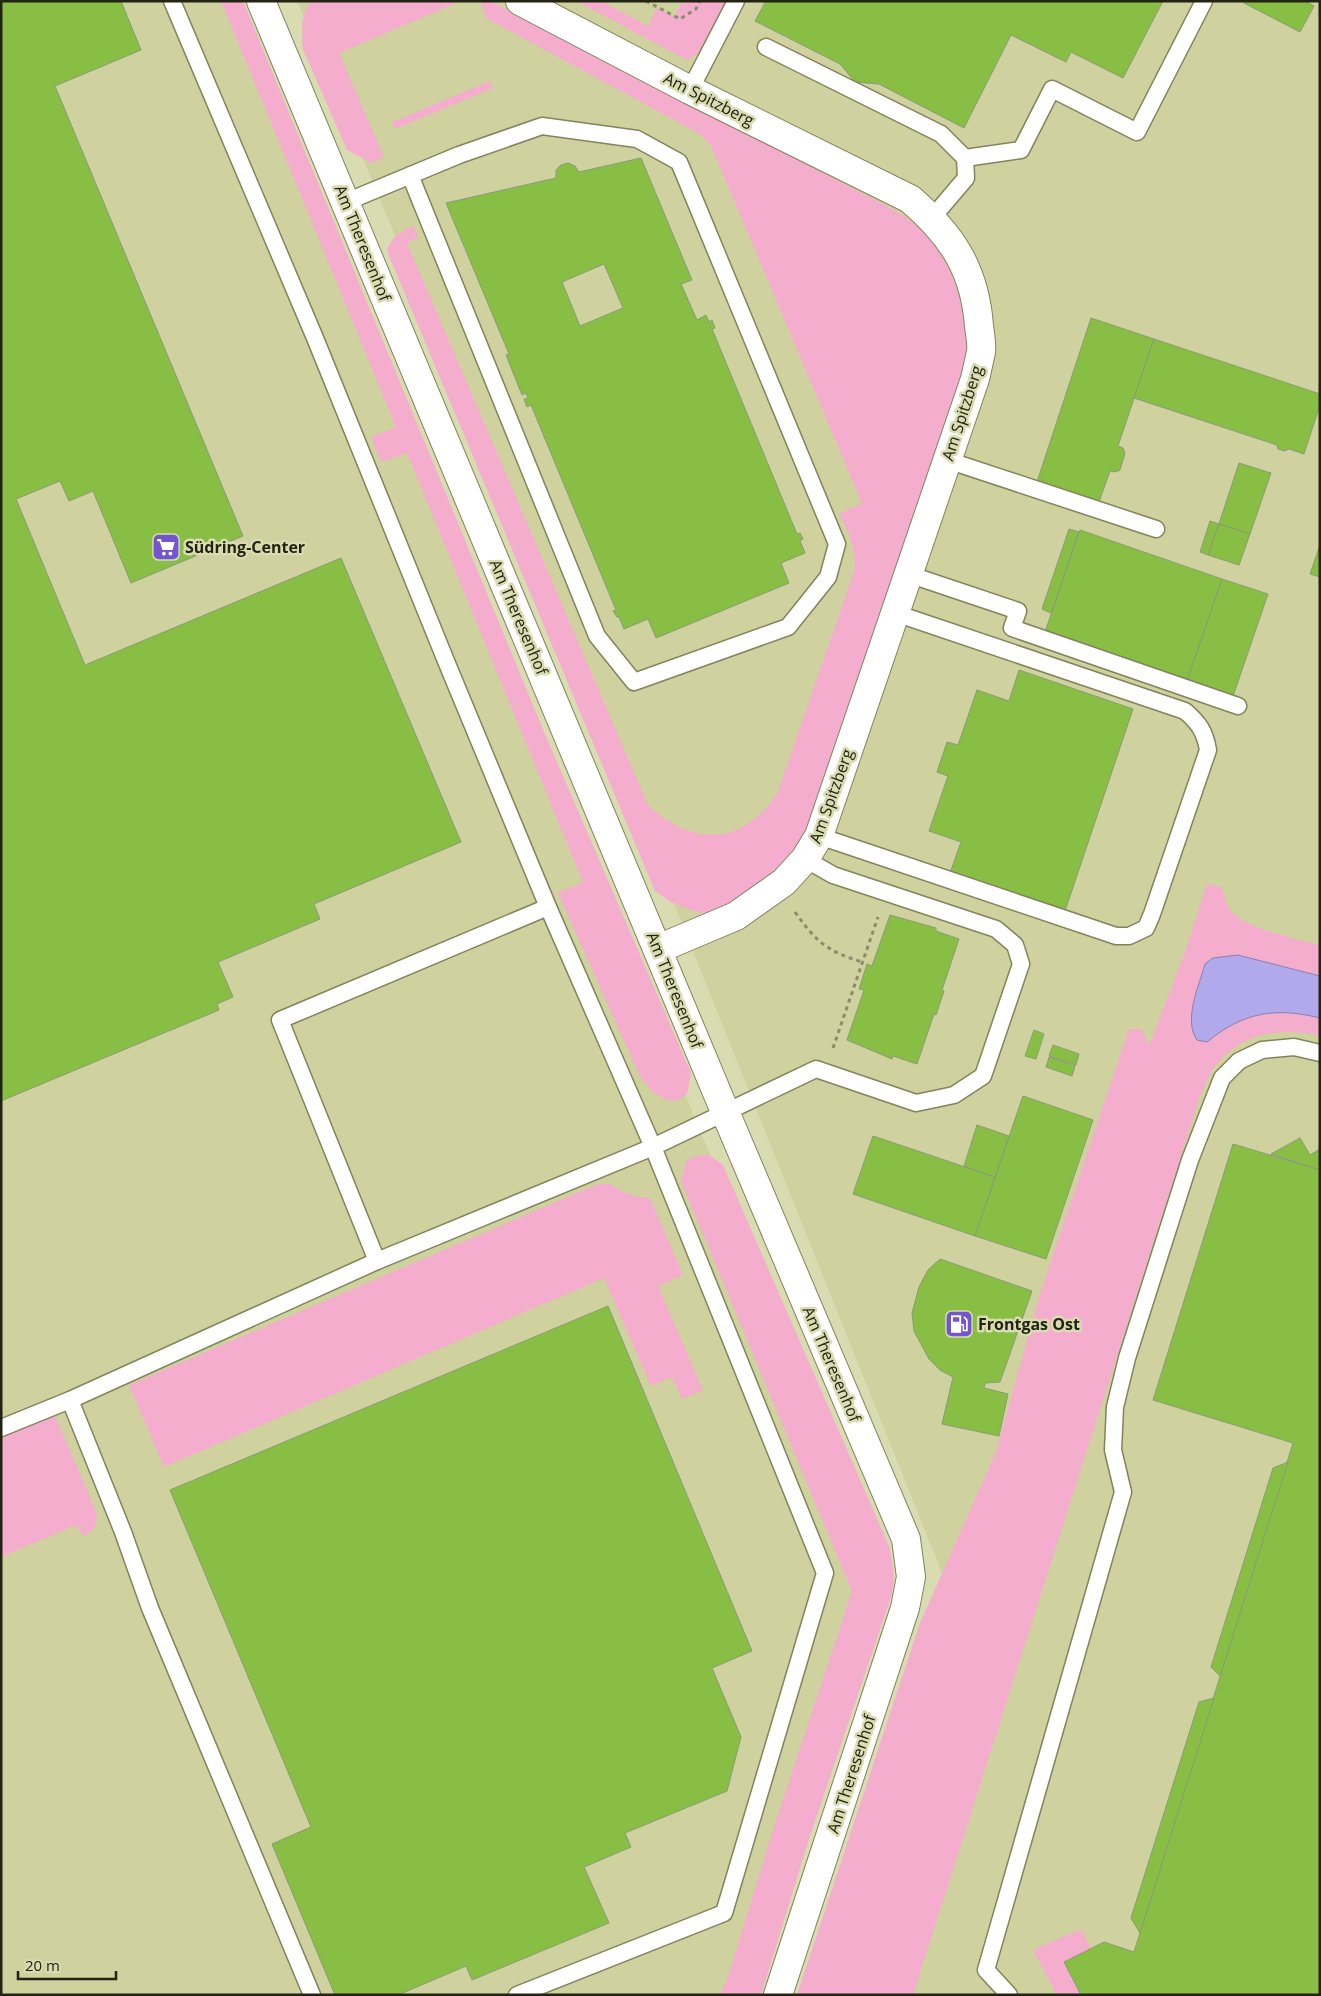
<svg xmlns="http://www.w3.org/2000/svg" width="1321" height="1996" font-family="'Open Sans',sans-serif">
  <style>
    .built { fill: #cfd19e }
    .green { fill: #f5adce }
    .water { fill: #b2a9ed; stroke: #8781ab }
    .building { fill: #89be45; stroke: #889b76; fill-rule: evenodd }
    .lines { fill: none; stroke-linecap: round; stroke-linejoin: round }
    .service-casing { stroke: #82845b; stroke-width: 19 }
    .minor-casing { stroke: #82845b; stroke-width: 30 }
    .path { stroke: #8a8c6c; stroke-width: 3; stroke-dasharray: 4 4; stroke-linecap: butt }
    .service { stroke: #fff; stroke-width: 16 }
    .minor { stroke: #fff; stroke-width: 28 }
    .labels { text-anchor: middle; stroke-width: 5; stroke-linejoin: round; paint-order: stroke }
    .street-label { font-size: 16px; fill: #222312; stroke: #d9dbb0 }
    .poi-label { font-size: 16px; font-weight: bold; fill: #222312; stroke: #d9dbb0; text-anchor: start }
  </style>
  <rect width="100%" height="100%" fill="#d9dbb0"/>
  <g class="built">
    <polygon points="1,1 232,1 868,1536 744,1995 1,1995"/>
    <polygon points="297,1 1312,1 1320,6 1320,1995 797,1995 942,1573 657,861"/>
  </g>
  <g class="green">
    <path d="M221 1H243L544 732 691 1073 687 1094 676 1101C655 1098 650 1091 639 1074L558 893 583 882 407 453 381 462 371 437 396 427Z"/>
    <polygon points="311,1 461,1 339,53 384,157 372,163 347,150 302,47 302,24 305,12"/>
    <path d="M480 1H490L891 208C898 212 906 217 913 223 954 256 970 315 965 366L804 839 784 867 727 907 709 913H701L685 908 669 901 655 891 387 251C392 236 400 232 413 226L419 237 407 243 648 805C692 847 742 846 777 794L855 569C855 546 850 534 839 514L862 503 711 146 700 134 486 18Z"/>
    <polygon points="576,1 601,1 648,26 657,8 674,17 683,1 727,1 705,49 687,60"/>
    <polygon points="490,81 493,88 395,129 392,122"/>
    <path d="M1207 884 1222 887C1224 896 1226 905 1232 912 1246 929 1298 939 1320 945V976L1238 955 1213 958 1205 964 1190 1018 1207 1042C1243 1013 1276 1007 1320 1018V1036C1281 1027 1243 1032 1216 1065 1209 1073 1205 1085 1200 1096L913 1995H797L920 1623 996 1452 1040 1294 1129 1029H1142L1149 1046 1185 952Z"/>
    <path d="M709 1155 723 1165 889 1546C893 1564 896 1579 891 1597L809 1839 761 1995H720L727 1980 773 1830 852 1591 681 1181 686 1162 691 1157Z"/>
    <polygon points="598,1184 611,1184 623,1192 638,1197 650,1198 683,1275 658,1286 703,1390 682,1399 672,1377 651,1386 604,1278 164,1467 129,1385"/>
    <path d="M54 1413 97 1514C97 1525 93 1532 83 1536L76 1525 1 1557V1435Z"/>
    <polygon points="1081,1929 1091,1949 1064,1963 1081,1995 1057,1995 1033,1950"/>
  </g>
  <path class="water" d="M1238 955 1320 976V1018C1276 1007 1243 1012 1207 1042L1197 1040C1183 1020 1199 986 1205 964L1213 958Z"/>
  <g class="building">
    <polygon points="1,1 121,1 141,50 55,86 243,536 131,583 93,491 69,501 60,481 16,499 85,665 341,558 461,842 314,904 320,919 218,962 233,997 217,1004 219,1010 1,1101"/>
    <polygon points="766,1 1163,1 1123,78 1071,52 1066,62 1011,35 964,128 879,84 855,82 840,64 755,21"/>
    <polygon points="1245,1 1305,1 1314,6 1300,32 1244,3"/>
    <path d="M641 158 692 280 681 284 697 320 706 315 709 322 712 320 715 328 712 329 797 534 800 533 803 539 800 541 805 553 781 563 789 583 656 638 648 619 624 629 619 617H617L613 611 616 610 531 405 527 407 524 399 528 398 526 393 522 395 506 355 509 354 446 203 556 178V170L561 165 568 163 575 166 579 172ZM604 264 623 308 580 326 562 282Z"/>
    <polygon points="1091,318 1154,339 1118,446 1123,448 1125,453 1120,470 1115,472 1110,471 1099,502 1037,482"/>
    <polygon points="1154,339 1320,394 1320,405 1304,454 1289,449 1284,451 1278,449 1277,445 1134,398"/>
    <polygon points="1239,463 1271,473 1250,534 1219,524"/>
    <polygon points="1210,521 1219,524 1208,555 1200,552"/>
    <polygon points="1219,524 1250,534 1239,565 1208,555"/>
    <polygon points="1069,529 1079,532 1051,613 1042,609"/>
    <polygon points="1080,530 1222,579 1186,684 1044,635"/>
    <polygon points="1320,545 1320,577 1310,574"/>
    <polygon points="1222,579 1268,594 1232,699 1186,684"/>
    <polygon points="1019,670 1133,709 1065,911 950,873 961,842 929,831 948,776 937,772 947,742 958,745 977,690 1009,701"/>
    <polygon points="890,915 936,928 936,931 959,939 942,990 944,991 936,1015 934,1014 917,1064 893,1056 892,1059 847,1040 864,990 859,989 867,964 872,966"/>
    <polygon points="1034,1030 1044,1034 1036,1059 1025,1056"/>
    <polygon points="1053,1045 1079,1054 1076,1065 1049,1056"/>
    <polygon points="1049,1057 1075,1066 1072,1076 1046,1067"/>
    <polygon points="1023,1096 1093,1120 1046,1259 975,1236"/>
    <polygon points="977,1125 1009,1136 995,1177 964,1166"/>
    <polygon points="873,1136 995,1177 975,1236 853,1194"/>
    <polygon points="1300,1138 1310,1155 1320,1149 1320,1170 1271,1154"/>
    <polygon points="1233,1144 1320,1170 1320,1995 1081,1995 1064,1962 1104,1942 1134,1952 1293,1443 1153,1400"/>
    <polygon points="940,1259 1032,1291 1000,1382 985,1383 984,1388 1008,1394 999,1436 942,1424 953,1377 940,1370 929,1359 914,1331 912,1313 919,1287 928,1270"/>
    <polygon points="608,1306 752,1651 712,1668 741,1737 727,1791 625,1833 631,1847 584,1867 609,1923 472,1980 466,1966 398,1995 335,1995 272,1844 311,1827 170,1490"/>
    <polygon points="1288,1462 1220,1676 1211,1667 1273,1468"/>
    <polygon points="1214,1698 1140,1933 1131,1918 1199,1702"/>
  </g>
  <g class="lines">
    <defs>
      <g id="service">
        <polyline points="172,1 315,338 446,661 548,907 653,1147 825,1573 724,1913 517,1995"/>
        <polyline points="766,47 941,134 965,158 966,178 932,218"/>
        <polyline points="690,90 736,1"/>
        <polyline points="965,158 1021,150 1052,89 1137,132 1204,1"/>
        <polyline points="346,202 459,155 542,126 637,139 679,162 837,544 828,577 788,627 634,682 597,636 410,175"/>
        <polyline points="947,460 1156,529"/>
        <polyline points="908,574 1018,611 1012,628 1238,706"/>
        <path d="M819 836 1116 936H1129L1146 928 1152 914 1208 750C1205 732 1199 723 1185 711L895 613"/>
        <polyline points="377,1261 280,1020 548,907"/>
        <polyline points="70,1400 123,1532 150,1608 312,1995"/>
        <polyline points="1,1428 70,1400 377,1261 653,1147 816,1069 916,1103 954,1095 983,1076 1021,964 1015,945 996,929 833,875 805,859"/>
        <polyline points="1009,1995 986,1970 1123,1492 1113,1450 1115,1407 1127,1358 1190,1160 1222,1078 1239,1061 1262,1050 1294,1047 1320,1053"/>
      </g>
      <g id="minor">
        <polyline points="261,1 726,1114 906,1539 911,1577 905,1608 778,1995"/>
        <path d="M520 1 690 90 910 199C952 235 975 270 979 326 980 334 982 344 981 352 979 361 977 370 975 379L819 836 805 859 784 882 736 916 658 949"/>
      </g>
    </defs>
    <use href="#service" class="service-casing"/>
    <use href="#minor" class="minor-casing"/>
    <g class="path">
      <polyline points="646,1 680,19 696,9 700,1"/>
      <path d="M795 912C816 942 827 951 862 962"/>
      <polyline points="833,1048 878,917"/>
    </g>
    <use href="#service" class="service"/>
    <use href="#minor" class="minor"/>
  </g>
  <defs>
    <symbol id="supermarket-square" viewBox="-11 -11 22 22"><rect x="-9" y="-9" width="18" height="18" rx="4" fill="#7255cf" stroke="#d9dbb0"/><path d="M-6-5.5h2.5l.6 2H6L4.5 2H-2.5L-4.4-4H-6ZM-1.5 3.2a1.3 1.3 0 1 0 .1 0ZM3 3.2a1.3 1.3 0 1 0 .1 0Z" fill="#fff"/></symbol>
    <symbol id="fuel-square" viewBox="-11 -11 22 22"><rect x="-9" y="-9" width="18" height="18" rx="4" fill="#7255cf" stroke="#d9dbb0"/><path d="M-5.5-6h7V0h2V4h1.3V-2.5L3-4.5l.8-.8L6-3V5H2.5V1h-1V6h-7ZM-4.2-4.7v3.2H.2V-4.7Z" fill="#fff"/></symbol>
  </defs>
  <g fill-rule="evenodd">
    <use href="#supermarket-square" x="150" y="531" width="32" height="32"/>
    <use href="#fuel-square" x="943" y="1308" width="32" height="32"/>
  </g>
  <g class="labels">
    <g class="street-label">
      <text transform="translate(709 99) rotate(27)" y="6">Am Spitzberg</text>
      <text transform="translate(363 243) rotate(68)" y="6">Am Theresenhof</text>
      <text transform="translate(962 413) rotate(-72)" y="6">Am Spitzberg</text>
      <text transform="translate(519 617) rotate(67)" y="6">Am Theresenhof</text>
      <text transform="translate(831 796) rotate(-70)" y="6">Am Spitzberg</text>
      <text transform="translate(675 990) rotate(68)" y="6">Am Theresenhof</text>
      <text transform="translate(832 1364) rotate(67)" y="6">Am Theresenhof</text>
      <text transform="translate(851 1774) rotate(-72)" y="6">Am Theresenhof</text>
    </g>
    <g class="poi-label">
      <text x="185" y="553">Südring-Center</text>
      <text x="978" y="1330">Frontgas Ost</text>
    </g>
  </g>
  <rect width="1321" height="1996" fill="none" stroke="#222312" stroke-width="5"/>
  <path d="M18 1971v8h98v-8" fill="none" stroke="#222312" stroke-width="2.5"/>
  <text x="25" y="1971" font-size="15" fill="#222312" stroke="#d9dbb0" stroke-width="4" paint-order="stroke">20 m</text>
</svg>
